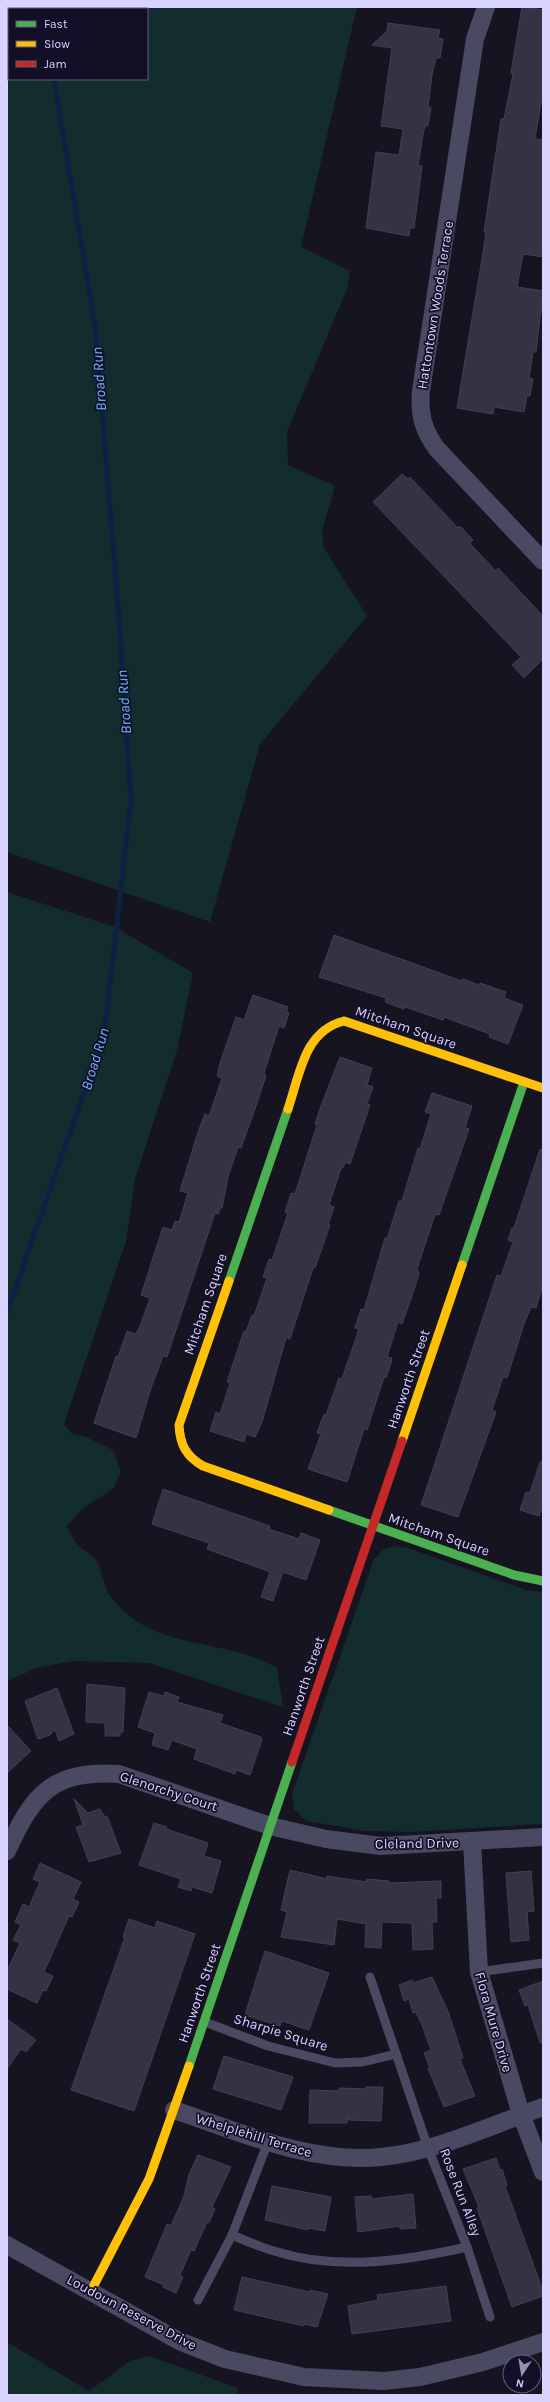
<svg xmlns="http://www.w3.org/2000/svg" width="550" height="2402" font-family="Karla,sans-serif">
  <style>
    .green { fill: #132c2d; fill-rule: evenodd }
    .lines { fill: none; stroke-linecap: round; stroke-linejoin: round }
    .stream { stroke: #0d2144; stroke-width: 5 }
    .building { fill: #343243; stroke: #433f54 }
    .lane { stroke: #4a4962; stroke-width: 9 }
    .street { stroke: #4a4962; stroke-width: 18 }
    .fast { stroke: #4caf50; stroke-width: 9 }
    .slow { stroke: #ffc107; stroke-width: 9 }
    .jam { stroke: #c62828; stroke-width: 9 }
    .labels { text-anchor: middle; stroke-width: 3.5; stroke-linejoin: round; paint-order: stroke }
    .street-label { font-size: 14px; fill: #d9d4ff; stroke: #130f26 }
    .water-label { font-size: 15px; font-style: italic; fill: #62b6ff; stroke: #130f26 }
  </style>
  <rect width="100%" height="100%" fill="#161421"/>
  <g class="green">
    <path d="M7 7H357L301 247 350 271 347 289 287 432 288 465 335 486 322 531 324 548 367 616 260 744 210 922 7 852ZM9 9H147V79H9Z"/>
    <path d="M7 892 115 927 193 973 177 1050 135 1179 126 1242 64 1424 72 1434 86 1437 113 1450 121 1471 114 1488 81 1510 67 1526C70 1531 72 1537 75 1542 81 1549 90 1553 96 1560 103 1570 103 1587 111 1597 155 1654 224 1636 277 1668L283 1707 149 1663 73 1661 37 1668 7 1681Z"/>
    <polygon points="393,1546 408,1548 526,1590 543,1592 543,1824 411,1832 365,1831 306,1821 294,1809 292,1794 374,1559 383,1550"/>
    <polygon points="7,2342 89,2391 130,2361 149,2356 238,2388 237,2395 7,2395"/>
  </g>
  <g class="lines">
    <g class="stream">
      <polyline points="42,7 43,9"/>
      <polyline points="7,1312 104,1036 131,801 119,617 95,325 54,79"/>
    </g>
  </g>
  <g class="building">
    <polygon points="522,7 543,10 543,102 541,102 535,139 543,140 543,257 523,254 517,287 543,291 543,309 541,308 536,352 533,352 529,378 533,379 530,396 527,396 524,412 494,407 493,414 457,408 483,253 486,232 484,232 501,119 504,119 513,74 511,73"/>
    <polygon points="388,23 440,30 438,38 443,39 440,58 436,58 432,75 428,107 431,107 428,126 425,126 423,134 418,166 422,166 414,228 410,228 409,236 366,228 376,152 399,155 403,129 381,126 392,48 372,45 387,31"/>
    <polygon points="402,474 408,479 410,477 458,528 460,526 473,540 470,543 475,549 496,571 498,568 543,616 543,659 524,678 512,665 521,657 373,502"/>
    <polygon points="334,935 462,981 463,979 479,985 480,983 506,992 504,998 523,1005 508,1044 489,1037 490,1034 460,1023 444,1017 443,1020 405,1007 404,1009 385,1002 386,998 319,977"/>
    <polygon points="253,995 288,1007 286,1012 289,1013 284,1028 279,1026 264,1073 266,1076 255,1109 241,1148 238,1147 228,1177 222,1208 220,1208 218,1214 215,1213 167,1357 163,1356 151,1388 136,1438 94,1423 116,1356 118,1357 127,1331 136,1334 140,1326 150,1298 141,1295 163,1227 172,1230 175,1221 179,1222 188,1193 180,1191 198,1132 205,1114 209,1116 222,1078 217,1076 221,1060 236,1017 244,1020"/>
    <polygon points="340,1057 372,1068 367,1085 373,1087 367,1104 370,1105 350,1164 345,1162 343,1168 341,1168 329,1205 334,1207 328,1225 330,1225 315,1268 313,1268 290,1339 286,1338 262,1422 255,1437 246,1434 244,1442 210,1431 216,1412 220,1414 230,1383 227,1382 244,1331 246,1332 252,1315 254,1316 267,1278 263,1277 269,1259 272,1260 288,1213 285,1212 291,1193 295,1194 317,1125 315,1124 321,1106"/>
    <polygon points="432,1093 472,1106 465,1128 469,1129 439,1215 435,1214 417,1269 419,1274 414,1290 402,1324 398,1322 387,1357 392,1358 391,1363 386,1378 384,1377 367,1430 364,1429 347,1482 308,1469 321,1434 317,1433 324,1414 326,1415 339,1378 342,1379 359,1329 355,1328 361,1309 364,1310 385,1238 387,1239 399,1201 402,1201 418,1148 420,1149 431,1114 425,1112"/>
    <polygon points="540,1149 543,1150 543,1285 536,1308 531,1307 524,1324 507,1378 503,1377 492,1410 496,1412 458,1517 421,1505 497,1275 501,1276 513,1242 508,1240 512,1228 514,1228"/>
    <polygon points="540,1462 543,1462 543,1504 539,1516 520,1510 526,1492 530,1493"/>
    <polygon points="163,1489 270,1526 269,1529 299,1539 301,1533 320,1540 306,1580 283,1572 273,1601 261,1597 270,1572 207,1549 209,1543 152,1524"/>
    <polygon points="87,1684 125,1688 123,1732 120,1732 120,1736 105,1736 105,1723 86,1722"/>
    <polygon points="57,1688 74,1734 59,1741 55,1730 50,1735 38,1739 25,1701"/>
    <polygon points="149,1692 164,1696 165,1692 179,1697 177,1702 223,1715 220,1723 261,1737 262,1740 250,1775 236,1770 235,1774 194,1759 197,1749 172,1740 168,1750 152,1745 155,1733 138,1727"/>
    <polygon points="7,1725 31,1751 7,1773"/>
    <polygon points="74,1799 88,1813 100,1809 105,1817 107,1816 121,1853 89,1862 76,1827 83,1825"/>
    <polygon points="154,1823 167,1827 166,1829 208,1843 204,1856 221,1861 212,1893 192,1887 191,1891 178,1887 181,1879 139,1865"/>
    <polygon points="40,1863 81,1882 73,1899 79,1902 72,1917 69,1916 44,1972 53,1976 46,1991 43,1990 37,2003 7,1989 7,1971 20,1943 13,1940 21,1925 15,1922 23,1904 29,1907 40,1882 33,1879"/>
    <polygon points="290,1870 327,1879 327,1876 366,1882 367,1879 389,1881 389,1883 441,1881 441,1898 436,1898 437,1922 432,1922 433,1949 413,1950 412,1924 410,1923 382,1922 381,1948 365,1947 366,1924 337,1919 334,1945 281,1937 287,1912 281,1910"/>
    <polygon points="531,1871 534,1911 527,1912 529,1940 511,1942 506,1873"/>
    <polygon points="129,1919 155,1928 157,1921 195,1934 134,2111 71,2090 125,1937 123,1937"/>
    <polygon points="265,1951 329,1973 309,2030 282,2021 280,2026 245,2015"/>
    <polygon points="432,1977 449,2014 463,2058 460,2059 475,2096 444,2107 428,2068 430,2068 424,2053 431,2050 422,2025 416,2012 413,2013 409,1999 404,2001 399,1985 412,1980 413,1983"/>
    <polygon points="543,1981 543,2043 540,2043 528,2005 525,2006 519,1990"/>
    <polygon points="7,2019 36,2040 26,2052 21,2049 7,2069"/>
    <polygon points="224,2056 293,2077 281,2110 213,2089"/>
    <polygon points="366,2087 383,2087 381,2121 349,2120 348,2116 347,2123 309,2123 310,2090 339,2091 339,2088 366,2089"/>
    <polygon points="198,2155 231,2167 212,2207 215,2209 209,2223 207,2222 194,2251 191,2250 180,2275 183,2277 176,2293 163,2287 164,2285 145,2277 167,2224 171,2226 184,2196 189,2174"/>
    <polygon points="496,2158 500,2170 502,2169 507,2185 505,2186 543,2291 543,2296 512,2307 477,2208 479,2207 463,2169"/>
    <polygon points="272,2186 331,2197 325,2231 308,2228 308,2230 265,2220"/>
    <polygon points="413,2194 416,2228 400,2229 400,2226 358,2232 355,2197 371,2196 371,2199"/>
    <polygon points="242,2277 310,2292 310,2290 328,2294 317,2327 305,2324 304,2326 234,2310"/>
    <polygon points="446,2286 451,2321 352,2334 348,2306 378,2300 377,2295"/>
  </g>
  <g class="lines">
    <g class="lane">
      <polyline points="479,1972 543,1963"/>
      <polyline points="205,2022 268,2046 335,2063 363,2062 396,2054"/>
      <path d="M268 2142 232 2235C246 2241 260 2247 274 2251 337 2271 405 2261 467 2247L428 2148 370 1977"/>
      <polyline points="467,2247 490,2317"/>
      <polyline points="198,2300 232,2235"/>
    </g>
    <g class="street">
      <path d="M486 7 475 39 421 391C419 414 423 430 437 449L543 561"/>
      <polyline points="472,1842 479,1972 521,2114 543,2172"/>
      <path d="M7 1851C33 1794 52 1770 119 1774L270 1826 326 1839 381 1846 543 1837"/>
      <path d="M174 2110C240 2132 310 2164 381 2157 435 2152 492 2125 543 2107"/>
      <polyline points="7,2245 179,2341 225,2359 304,2377 384,2381 420,2377 483,2362 543,2342"/>
    </g>
    <g class="fast">
      <polyline points="462,1265 524,1082"/>
      <polyline points="229,1281 288,1109"/>
      <polyline points="329,1510 514,1575 543,1581"/>
      <polyline points="189,2066 292,1762"/>
    </g>
    <g class="slow">
      <path d="M288 1109C300 1074 304 1031 344 1021L543 1088"/>
      <path d="M229 1281 179 1425C180 1445 186 1456 203 1466L329 1510"/>
      <polyline points="402,1441 462,1265"/>
      <polyline points="91,2291 149,2179 189,2066"/>
    </g>
    <polyline class="jam" points="292,1762 402,1441"/>
  </g>
  <g class="labels">
    <g class="street-label">
      <text transform="translate(435 305) rotate(-81)" y="5">Hattontown Woods Terrace</text>
      <text transform="translate(406 1027) rotate(19)" y="5">Mitcham Square</text>
      <text transform="translate(205 1304) rotate(-71)" y="5">Mitcham Square</text>
      <text transform="translate(408 1379) rotate(-71)" y="5">Hanworth Street</text>
      <text transform="translate(439 1534) rotate(19)" y="5">Mitcham Square</text>
      <text transform="translate(303 1686) rotate(-71)" y="5">Hanworth Street</text>
      <text transform="translate(169 1791) rotate(18)" y="5">Glenorchy Court</text>
      <text transform="translate(417 1843) rotate(-1)" y="5">Cleland Drive</text>
      <text transform="translate(199 1993) rotate(-71)" y="5">Hanworth Street</text>
      <text transform="translate(494 2022) rotate(74)" y="5">Flora Mure Drive</text>
      <text transform="translate(281 2032) rotate(17)" y="5">Sharpie Square</text>
      <text transform="translate(254 2135) rotate(17)" y="5">Whelplehill Terrace</text>
      <text transform="translate(461 2192) rotate(69)" y="5">Rose Run Alley</text>
      <text transform="translate(132 2312) rotate(28)" y="5">Loudoun Reserve Drive</text>
    </g>
    <g class="water-label">
      <text transform="translate(99 379) rotate(-94)" y="5">Broad Run</text>
      <text transform="translate(124 702) rotate(-94)" y="5">Broad Run</text>
      <text transform="translate(95 1059) rotate(-73)" y="5">Broad Run</text>
    </g>
  </g>
  <rect width="550" height="2402" fill="none" stroke="#d9d4ff" stroke-width="16"/>
  <rect x="8" y="8" width="140" height="72" fill="#130f26" stroke="#625e7d"/>
  <rect x="16" y="21" width="20" height="6" fill="#4caf50" stroke="#625e7d"/>
  <text x="44" y="28" font-size="12" fill="#d9d4ff">Fast</text>
  <rect x="16" y="41" width="20" height="6" fill="#ffc107" stroke="#625e7d"/>
  <text x="44" y="48" font-size="12" fill="#d9d4ff">Slow</text>
  <rect x="16" y="61" width="20" height="6" fill="#c62828" stroke="#625e7d"/>
  <text x="44" y="68" font-size="12" fill="#d9d4ff">Jam</text>
  <g transform="translate(522 2374) rotate(192)"><circle r="19" fill="#130f26" stroke="#625e7d"/>
  <path d="M0-3L7 15L0 10L-7 15Z" fill="#9591b1"/>
  <text y="-6" font-size="11" font-weight="bold" text-anchor="middle" fill="#d9d4ff">N</text>
  </g>
</svg>
